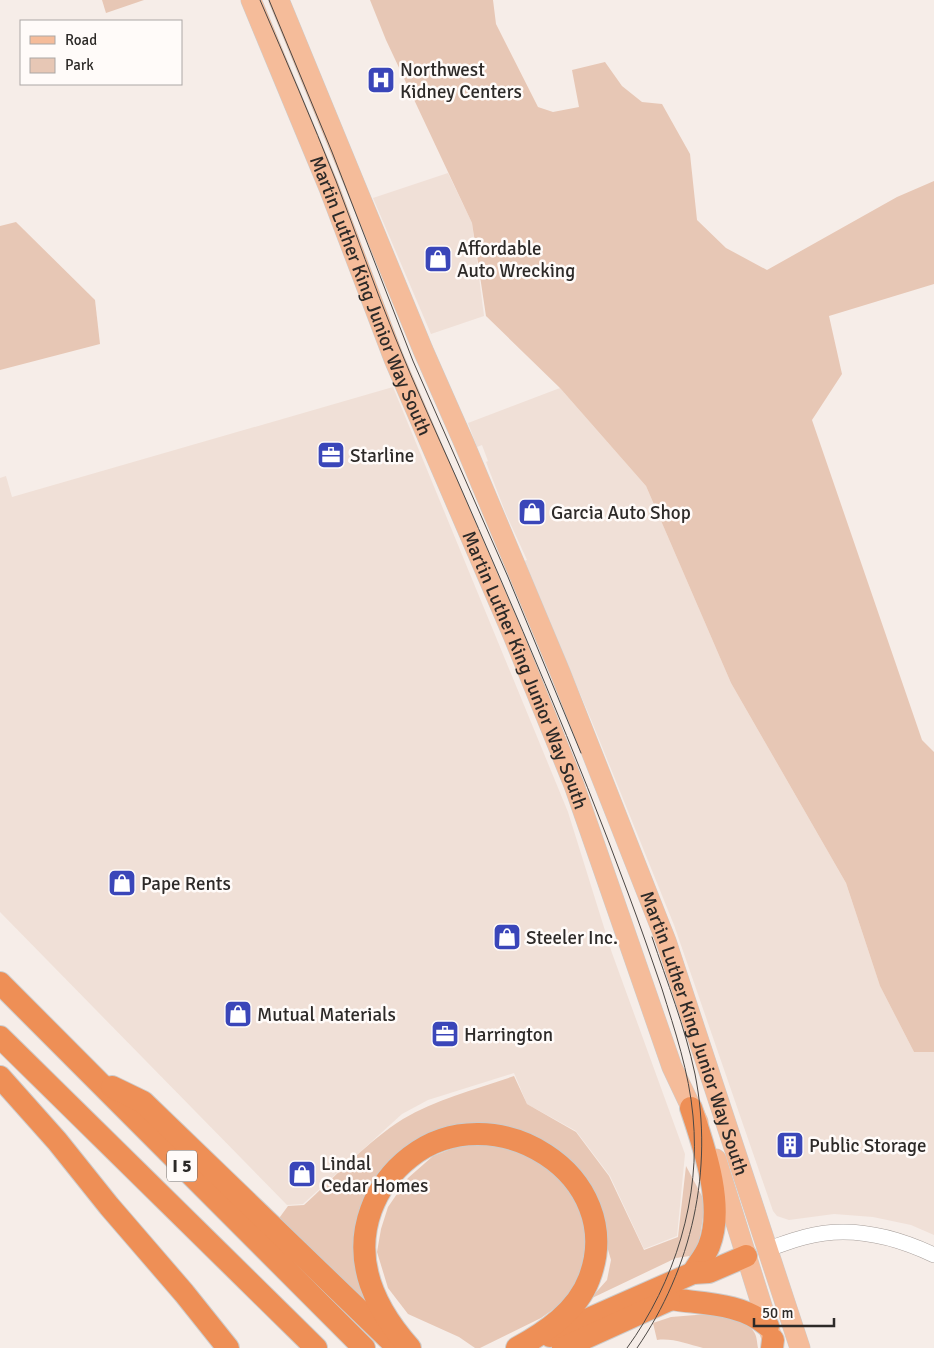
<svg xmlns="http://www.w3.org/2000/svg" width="934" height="1348" font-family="Signika,sans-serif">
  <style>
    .built { fill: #f0e0d7 }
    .green { fill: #e7c7b5 }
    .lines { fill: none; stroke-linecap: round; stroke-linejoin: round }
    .minor-casing { stroke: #a69e9a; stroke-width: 16 }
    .major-casing { stroke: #cdcccb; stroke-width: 21 }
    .highway-casing { stroke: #cdcccb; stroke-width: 24 }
    .minor { stroke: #fff; stroke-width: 15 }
    .major { stroke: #f5bc9a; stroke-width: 20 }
    .highway { stroke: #ee8f56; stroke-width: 22 }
    .tram { stroke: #4b4744; stroke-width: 1 }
    .labels { text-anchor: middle; stroke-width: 5; stroke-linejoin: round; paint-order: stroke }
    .shield { fill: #fffbf9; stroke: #6c6967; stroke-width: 1 }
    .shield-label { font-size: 18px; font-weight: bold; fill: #2d2a28 }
    .poi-label { font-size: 19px; fill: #2d2a28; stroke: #fffbf9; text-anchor: start }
    .street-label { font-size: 19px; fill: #2d2a28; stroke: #fffbf9 }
  </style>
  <rect width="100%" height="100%" fill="#f6ede8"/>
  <g class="built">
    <polygon points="448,173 472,223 484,316 431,334 373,198"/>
    <polygon points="393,387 568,812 612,953 685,1154 677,1236 644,1249 610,1176 576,1131 527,1104 514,1073 428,1100 402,1114 303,1204 287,1205 0,912 0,478 6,476 12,497"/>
    <polygon points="560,388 646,486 731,683 846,883 880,986 914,1052 934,1052 934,1235 911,1225 873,1217 834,1214 789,1220 777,1216 773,1211 674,925 592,722 524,561 527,560 506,514 486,462 488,461 482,445 477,447 468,423"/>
  </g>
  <g class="green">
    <polygon points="102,0 144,0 106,13"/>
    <polygon points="370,0 493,0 496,24 538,107 553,112 579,107 572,70 605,62 622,86 642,102 662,104 690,154 697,220 726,248 767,270 897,197 934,181 934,284 829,316 842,374 812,420 922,740 934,752 934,1052 914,1052 880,986 846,883 731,683 646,486 560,388 486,316 472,223 386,40"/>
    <polygon points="16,222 95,300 100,344 0,370 0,226"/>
    <path d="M514 1076 527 1104 576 1132 609 1176 644 1250 678 1237 686 1166 703 1198V1217L698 1250 690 1256 676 1258 590 1299 607 1280 611 1260 595 1205 584 1182 473 1128 383 1177 368 1305 277 1221 288 1206 304 1205C335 1177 368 1141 403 1119 436 1099 477 1089 514 1076Z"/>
    <polygon points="492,1144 516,1151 543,1162 570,1188 590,1238 578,1283 565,1301 541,1318 480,1348 475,1348 459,1337 408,1314 388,1288 377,1252 381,1229 388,1207 408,1178 433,1156 456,1147"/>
    <path d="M708 1314C722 1317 746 1318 754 1332 757 1336 757 1343 758 1348 743 1348 717 1348 703 1348 687 1344 673 1338 657 1340L653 1323 671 1317Z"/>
  </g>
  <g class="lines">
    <defs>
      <path id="minor" d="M768 1249C780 1245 793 1240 805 1237 849 1225 894 1236 934 1255"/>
      <g id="major">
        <path id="s1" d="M251 0 329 188 394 359 513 635 574 785 672 1067 698 1122"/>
        <path id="s2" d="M279 0 423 350 464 443 560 672 666 941 800 1348"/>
        <polyline points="716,1159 771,1335"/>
      </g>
      <g id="highway">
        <polyline points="0,983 364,1348"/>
        <polyline points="0,1037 316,1348"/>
        <polyline points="0,1077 57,1141 109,1206 184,1293 228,1348"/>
        <polyline points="112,1087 143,1102 390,1340"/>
        <path d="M691 1108C704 1147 725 1206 709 1246 705 1256 698 1264 693 1273"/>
        <path d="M671 1299C704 1304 742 1303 768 1326"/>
        <polyline points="550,1336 693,1273 709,1272 746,1256"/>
        <path d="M410 1348C376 1310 352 1262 371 1210 379 1188 392 1171 410 1157 493 1092 629 1175 589 1279 577 1311 546 1332 517 1348"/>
        <polyline points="563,1348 669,1300"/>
        <polyline points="772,1348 773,1340"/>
      </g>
    </defs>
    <use href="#minor" class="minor-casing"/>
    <use href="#major" class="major-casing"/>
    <use href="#highway" class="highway-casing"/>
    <use href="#minor" class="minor"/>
    <use href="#major" class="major"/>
    <use href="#highway" class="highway"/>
    <g class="tram">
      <path d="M260 0C286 60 312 120 336 181 356 233 374 286 395 337 414 384 435 430 456 477 516 614 576 752 628 893 640 925 651 957 662 989 675 1031 689 1072 693 1116 701 1198 675 1282 627 1348"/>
      <polyline points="269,0 332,152 413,361 508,577 581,753"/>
      <path d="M637 1348C692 1268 714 1170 695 1074 685 1027 667 982 652 937"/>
    </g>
  </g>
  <defs>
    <symbol id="hospital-square" viewBox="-11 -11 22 22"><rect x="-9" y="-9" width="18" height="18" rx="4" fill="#3a46b9" stroke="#fffbf9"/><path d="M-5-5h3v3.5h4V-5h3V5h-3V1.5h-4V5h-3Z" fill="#fff"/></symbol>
    <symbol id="shop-square" viewBox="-11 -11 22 22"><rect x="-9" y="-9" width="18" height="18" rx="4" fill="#3a46b9" stroke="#fffbf9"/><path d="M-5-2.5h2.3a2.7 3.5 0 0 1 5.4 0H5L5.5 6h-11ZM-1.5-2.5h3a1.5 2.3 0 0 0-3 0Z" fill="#fff"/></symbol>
    <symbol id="office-square" viewBox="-11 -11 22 22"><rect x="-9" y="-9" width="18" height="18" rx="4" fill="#3a46b9" stroke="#fffbf9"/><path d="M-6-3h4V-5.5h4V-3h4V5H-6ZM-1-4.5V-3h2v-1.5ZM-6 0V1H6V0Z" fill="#fff"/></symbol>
    <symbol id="building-square" viewBox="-11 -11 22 22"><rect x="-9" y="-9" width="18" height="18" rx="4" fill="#3a46b9" stroke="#fffbf9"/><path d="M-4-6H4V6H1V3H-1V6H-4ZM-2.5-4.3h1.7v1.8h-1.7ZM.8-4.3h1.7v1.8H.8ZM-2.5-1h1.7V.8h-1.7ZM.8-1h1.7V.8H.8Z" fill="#fff"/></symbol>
  </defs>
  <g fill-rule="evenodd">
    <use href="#hospital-square" x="365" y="64" width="32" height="32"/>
    <use href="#shop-square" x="422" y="243" width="32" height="32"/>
    <use href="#office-square" x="315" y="439" width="32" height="32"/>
    <use href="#shop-square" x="516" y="496" width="32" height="32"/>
    <use href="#shop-square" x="106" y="867" width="32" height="32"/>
    <use href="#shop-square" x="491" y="921" width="32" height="32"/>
    <use href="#shop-square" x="222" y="998" width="32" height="32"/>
    <use href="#office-square" x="429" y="1018" width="32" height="32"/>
    <use href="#building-square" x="774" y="1129" width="32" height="32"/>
    <use href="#shop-square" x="286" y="1158" width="32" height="32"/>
  </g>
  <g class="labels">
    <rect class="shield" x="167" y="1150.5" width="30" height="31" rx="4"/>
    <g class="shield-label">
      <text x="182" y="1172">I 5</text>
    </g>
    <g class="poi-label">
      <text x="400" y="76">Northwest<tspan x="400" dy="22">Kidney Centers</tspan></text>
      <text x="457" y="255">Affordable<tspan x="457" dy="22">Auto Wrecking</tspan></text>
      <text x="350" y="462">Starline</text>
      <text x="551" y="519">Garcia Auto Shop</text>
      <text x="141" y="890">Pape Rents</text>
      <text x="526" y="944">Steeler Inc.</text>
      <text x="257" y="1021">Mutual Materials</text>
      <text x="464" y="1041">Harrington</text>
      <text x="809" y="1152">Public Storage</text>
      <text x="321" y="1170">Lindal<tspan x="321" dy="22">Cedar Homes</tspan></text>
    </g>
    <g class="street-label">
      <text dy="7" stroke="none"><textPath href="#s1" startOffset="319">Martin Luther King Junior Way South</textPath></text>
      <text dy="7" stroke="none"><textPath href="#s1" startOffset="724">Martin Luther King Junior Way South</textPath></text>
      <text dy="7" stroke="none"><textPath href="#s2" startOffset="1114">Martin Luther King Junior Way South</textPath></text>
    </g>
  </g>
  <rect x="20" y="20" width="162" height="65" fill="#fffbf9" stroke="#aba7a5"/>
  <rect x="30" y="36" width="25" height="8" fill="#f5bc9a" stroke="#aba7a5"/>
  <text x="65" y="45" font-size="15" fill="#2d2a28">Road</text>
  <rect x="30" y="58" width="25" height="15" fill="#e7c7b5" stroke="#aba7a5"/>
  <text x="65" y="70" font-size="15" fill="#2d2a28">Park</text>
  <path d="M754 1318v8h80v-8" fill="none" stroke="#2d2a28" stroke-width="2.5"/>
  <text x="762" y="1318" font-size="15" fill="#2d2a28" stroke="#fffbf9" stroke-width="4" paint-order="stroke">50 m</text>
</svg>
